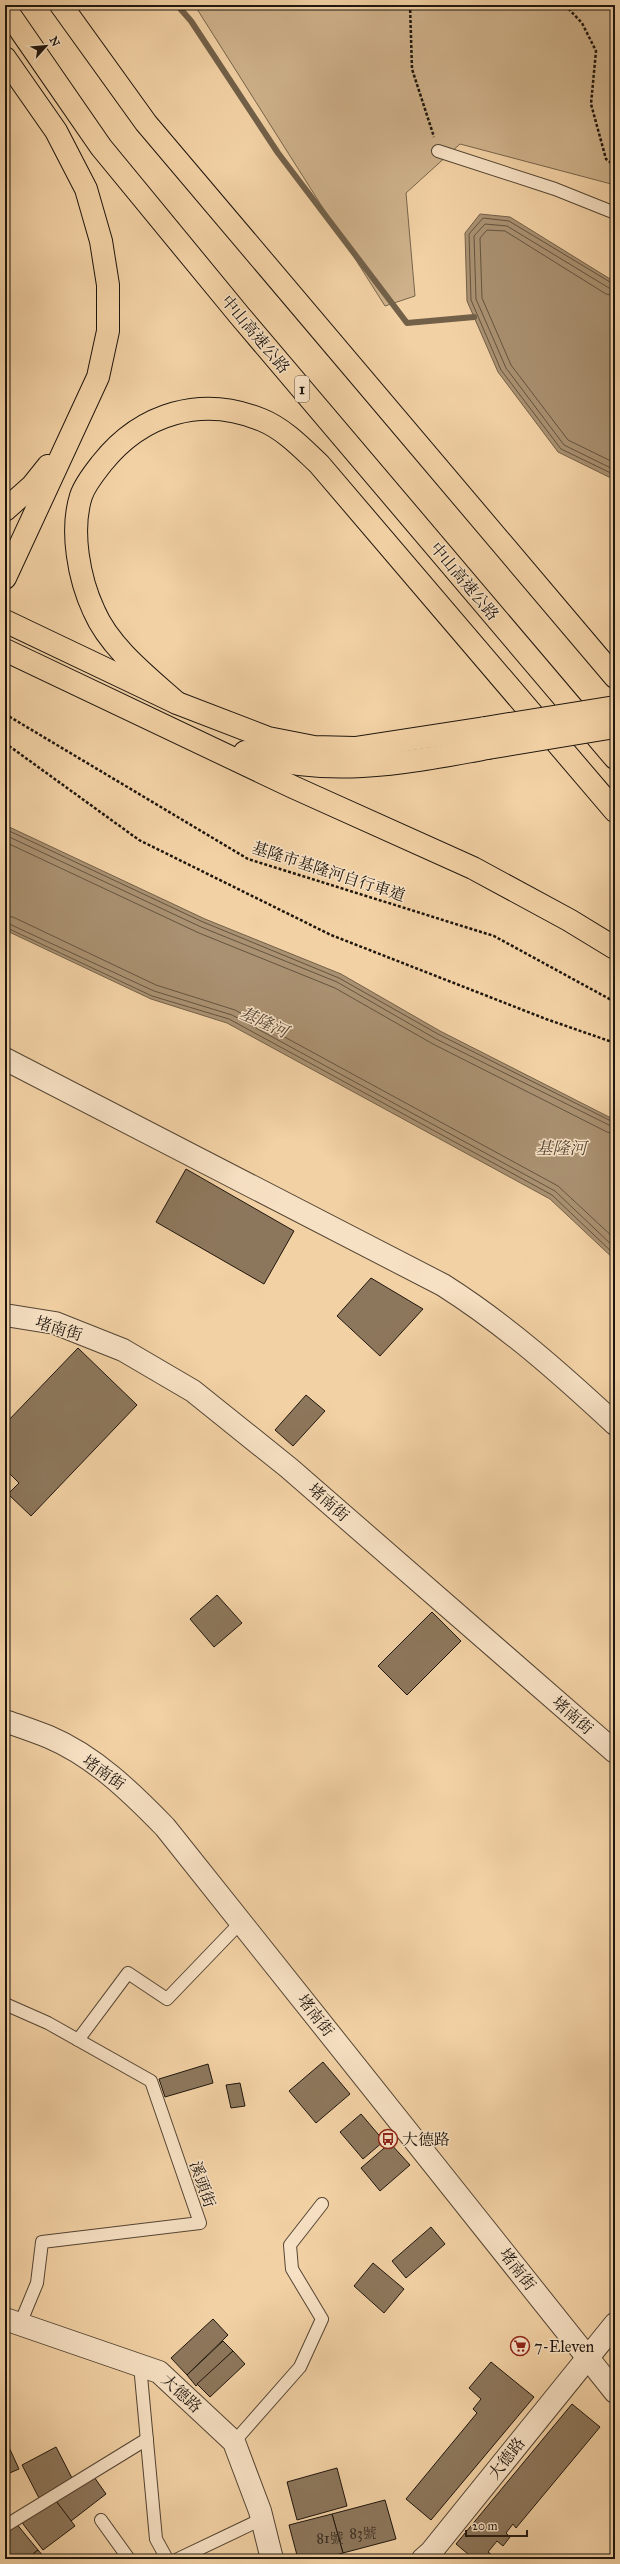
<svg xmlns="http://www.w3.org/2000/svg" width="620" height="2564" font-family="'IM FELL Great Primer','Noto Serif TC',serif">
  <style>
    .green { fill: #ceb18a; stroke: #76644c }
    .water { fill: #aa9171; stroke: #726049 }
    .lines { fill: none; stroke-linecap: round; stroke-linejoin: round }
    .shore { stroke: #645440; stroke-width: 1 }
    .stream { stroke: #726049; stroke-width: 6 }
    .building { fill: #8d775c; stroke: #1f160e }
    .service-casing { stroke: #544534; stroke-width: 14 }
    .minor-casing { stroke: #544534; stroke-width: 24 }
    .motorway-casing { stroke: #1f160e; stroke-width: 24 }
    .path { stroke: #1f160e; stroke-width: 2.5; stroke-dasharray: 3 2; stroke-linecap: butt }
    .service { stroke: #f7e1c4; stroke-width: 12 }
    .minor { stroke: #f7e1c4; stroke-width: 22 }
    .motorway { stroke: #f2d1a4; stroke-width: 22 }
    .motorway-bridge-casing { stroke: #1f160e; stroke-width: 24; stroke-linecap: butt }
    .motorway-bridge { stroke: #f2d1a4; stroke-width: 22 }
    .labels { text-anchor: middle; stroke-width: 3; stroke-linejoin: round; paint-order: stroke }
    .number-label { font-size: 14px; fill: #3a2e22 }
    .shield { fill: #f7e1c4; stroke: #605345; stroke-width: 1 }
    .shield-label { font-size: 15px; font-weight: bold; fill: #1f160e }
    .street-label { font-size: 16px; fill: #1f160e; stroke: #f7e1c4 }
    .poi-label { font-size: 16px; fill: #1f160e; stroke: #f7e1c4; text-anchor: start }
    .water-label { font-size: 17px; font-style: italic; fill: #574736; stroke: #f7e1c4 }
  </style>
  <rect width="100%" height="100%" fill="#f2d1a4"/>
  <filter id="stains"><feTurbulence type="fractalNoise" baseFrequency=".005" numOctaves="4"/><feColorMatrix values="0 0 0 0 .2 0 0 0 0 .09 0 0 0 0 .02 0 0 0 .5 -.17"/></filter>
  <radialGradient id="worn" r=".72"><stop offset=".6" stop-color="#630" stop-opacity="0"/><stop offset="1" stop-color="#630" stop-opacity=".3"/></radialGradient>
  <polygon class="green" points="197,5 615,5 615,185 460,144 406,193 415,296 385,306 197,9"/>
  <g class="water">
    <polygon points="480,214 510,217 615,282 615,480 558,452 498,372 467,301 465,233"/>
    <polygon points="5,825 205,919 341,974 440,1031 615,1120 615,1260 550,1199 227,1023 151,999 5,930"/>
  </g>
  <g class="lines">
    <g class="shore">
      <polyline points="615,285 509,221 483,218 469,234 471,300 501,370 561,449 615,475"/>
      <polyline points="615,290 609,288 507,226 485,224 474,236 476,299 506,368 564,445 615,470"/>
      <polyline points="615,296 606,294 505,231 487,230 480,238 482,298 511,365 568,440 615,463"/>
      <polyline points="5,829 203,922 339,978 438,1034 615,1123"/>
      <polyline points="5,835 201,927 337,982 436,1039 615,1128"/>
      <polyline points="5,842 199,933 335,988 433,1044 607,1132 615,1134"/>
      <polyline points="5,916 13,917 156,985 235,1010 558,1186 615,1239"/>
      <polyline points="5,922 154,991 232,1015 555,1191 615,1248"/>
      <polyline points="5,927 152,996 229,1019 552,1195 615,1255"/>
    </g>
    <polyline class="stream" points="177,5 191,21 278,153 407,323 474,317"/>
  </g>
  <g class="building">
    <polygon points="186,1169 294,1231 264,1284 156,1222"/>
    <polygon points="371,1278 423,1309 380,1356 337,1316"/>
    <polygon points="78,1348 137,1405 31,1516 8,1494 19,1483 5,1469 5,1424"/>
    <polygon points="306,1395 325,1411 293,1446 275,1430"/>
    <polygon points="217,1595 242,1623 214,1647 190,1619"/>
    <polygon points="432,1612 461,1641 407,1695 378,1666"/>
    <polygon points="323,2062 350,2094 316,2123 289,2091"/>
    <polygon points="208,2064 213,2083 165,2097 159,2079"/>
    <polygon points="240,2083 245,2106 231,2108 226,2085"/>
    <polygon points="361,2114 384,2141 363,2159 340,2132"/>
    <polygon points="390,2143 410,2165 380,2191 361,2168"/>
    <polygon points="431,2227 445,2244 406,2278 392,2261"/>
    <polygon points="373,2263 404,2289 384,2313 354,2286"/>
    <polygon points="213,2319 228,2335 187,2375 171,2358"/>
    <polygon points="223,2341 233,2351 196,2386 187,2375"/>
    <polygon points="233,2351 245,2364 210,2397 197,2384"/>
    <polygon points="491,2362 534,2397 431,2520 406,2499 477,2413 473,2409 481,2399 469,2388"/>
    <polygon points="572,2404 600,2427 516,2528 513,2524 506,2533 510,2537 503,2546 497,2541 488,2552 492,2555 489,2559 474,2559 456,2544"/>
    <polygon points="7,2443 19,2469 5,2475 5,2444"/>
    <polygon points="56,2447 73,2480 39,2498 22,2465"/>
    <polygon points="337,2468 347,2506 297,2520 287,2482"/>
    <polygon points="92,2474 106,2494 71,2521 55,2500"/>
    <polygon points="53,2497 75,2526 43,2550 20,2520"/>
    <polygon points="385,2500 396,2539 343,2553 332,2514"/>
    <polygon points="332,2514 343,2553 322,2559 298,2559 289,2525"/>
    <polygon points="15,2522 38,2550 27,2559 14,2559 5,2548 5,2531"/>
    <polygon points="38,2550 46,2559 27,2559"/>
  </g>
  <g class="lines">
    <defs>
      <g id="service">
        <polyline points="438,151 555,189 615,213"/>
        <polyline points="5,2004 48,2023 151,2081 200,2223 42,2242 37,2283 20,2324"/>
        <polyline points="78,2040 128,1973 167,1999 242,1921"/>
        <polyline points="140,2365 156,2539 167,2559"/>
        <polyline points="234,2442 300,2367 322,2319 292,2269 290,2245 322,2204"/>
        <polyline points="101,2520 129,2559"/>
        <polyline points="5,2526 147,2439"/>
        <polyline points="178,2559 262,2519"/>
      </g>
      <g id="minor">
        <path d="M5 1059 443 1285C506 1325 560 1373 615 1424"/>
        <polyline points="5,1315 55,1323 123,1350 193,1391 289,1468 615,1752"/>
        <path d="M5 1721C19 1726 34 1731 49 1737 94 1756 131 1792 165 1827L615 2392"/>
        <polyline points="5,2319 159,2372 234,2442 260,2511 272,2559"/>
        <polyline points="423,2559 431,2552 615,2324"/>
      </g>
      <g id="motorway">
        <polyline points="61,5 146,123 615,677"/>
        <polyline points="5,8 101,147 240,316 615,758"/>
        <polyline points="5,58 56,131 86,189 101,241 108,285 108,331 98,377 5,578"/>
        <polyline points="5,510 32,486 48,466"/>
        <polyline points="5,621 177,703 268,738 314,747 355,748 485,728"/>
        <polyline points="5,650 293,787 473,868 569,920 615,948"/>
        <path d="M177 703C148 677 110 648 94 611 79 579 70 531 81 496 85 484 95 472 102 463 142 413 202 395 262 420 284 429 302 448 319 464L615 811"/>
        <path d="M245 752C326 779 406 763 488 748"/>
      </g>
    </defs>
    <use href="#service" class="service-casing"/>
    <use href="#minor" class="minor-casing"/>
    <use href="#motorway" class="motorway-casing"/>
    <g class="path">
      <polyline points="410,5 412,69 434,137"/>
      <polyline points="565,5 582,23 596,51 591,104 606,159 615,166"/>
      <polyline points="5,714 248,859 494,936 615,1002"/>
      <polyline points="5,743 139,840 331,935 546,1019 615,1043"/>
    </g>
    <use href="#service" class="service"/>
    <use href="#minor" class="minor"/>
    <use href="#motorway" class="motorway"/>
    <defs>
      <g id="motorway-bridge">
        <polyline points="485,728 615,707"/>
        <polyline points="488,748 615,727"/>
      </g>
    </defs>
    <use href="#motorway-bridge" class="motorway-bridge-casing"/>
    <use href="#motorway-bridge" class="motorway-bridge"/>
  </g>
  <defs>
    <symbol id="bus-ring" viewBox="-11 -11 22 22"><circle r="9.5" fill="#f7e1c4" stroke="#8f2418" stroke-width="1.5"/><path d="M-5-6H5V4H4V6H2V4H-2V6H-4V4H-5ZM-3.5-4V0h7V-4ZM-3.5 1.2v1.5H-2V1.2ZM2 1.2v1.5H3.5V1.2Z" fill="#8f2418"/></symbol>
    <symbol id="supermarket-ring" viewBox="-11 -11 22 22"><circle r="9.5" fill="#f7e1c4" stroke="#8f2418" stroke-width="1.5"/><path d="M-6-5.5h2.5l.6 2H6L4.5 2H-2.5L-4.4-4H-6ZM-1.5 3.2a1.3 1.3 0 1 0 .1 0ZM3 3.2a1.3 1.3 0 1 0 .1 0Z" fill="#8f2418"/></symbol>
  </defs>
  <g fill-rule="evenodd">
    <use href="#bus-ring" x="377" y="2128" width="22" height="22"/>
    <use href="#supermarket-ring" x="509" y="2335" width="22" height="22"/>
  </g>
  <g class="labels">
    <g class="number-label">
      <text x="363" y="2538">83號</text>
      <text x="330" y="2543">81號</text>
    </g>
    <rect class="shield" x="295" y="376" width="14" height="26" rx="3"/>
    <g class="shield-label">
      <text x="302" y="394">1</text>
    </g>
    <g class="street-label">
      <text transform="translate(256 334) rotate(50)" y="6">中山高速公路</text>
      <text transform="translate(465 581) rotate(50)" y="6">中山高速公路</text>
      <text transform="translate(329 871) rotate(18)" y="6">基隆市基隆河自行車道</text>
      <text transform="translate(59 1328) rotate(17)" y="6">堵南街</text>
      <text transform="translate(329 1502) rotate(41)" y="6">堵南街</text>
      <text transform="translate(573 1715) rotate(41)" y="6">堵南街</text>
      <text transform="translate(104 1772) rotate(35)" y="6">堵南街</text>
      <text transform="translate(316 2015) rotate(52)" y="6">堵南街</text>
      <text transform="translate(203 2184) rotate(71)" y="6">溪頭街</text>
      <text transform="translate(518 2269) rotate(52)" y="6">堵南街</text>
      <text transform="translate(182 2393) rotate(43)" y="6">大德路</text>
      <text transform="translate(506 2458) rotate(-52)" y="6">大德路</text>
    </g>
    <g class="poi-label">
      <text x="402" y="2145">大德路</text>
      <text x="534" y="2352">7-Eleven</text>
    </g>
    <g class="water-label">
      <text transform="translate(264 1022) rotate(24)" y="6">基隆河</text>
      <text x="561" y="1154">基隆河</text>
    </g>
  </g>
  <rect width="620" height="2564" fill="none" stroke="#f2d1a4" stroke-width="20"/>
  <rect x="6" y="6" width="608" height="2552" fill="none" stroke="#1f160e" stroke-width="2"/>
  <rect x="10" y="10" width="600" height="2544" fill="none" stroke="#1f160e"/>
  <g transform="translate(46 46) rotate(63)" stroke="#f7e1c4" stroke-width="3" paint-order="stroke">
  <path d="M0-3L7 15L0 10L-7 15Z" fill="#1f160e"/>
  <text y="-6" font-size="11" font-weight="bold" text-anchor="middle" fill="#1f160e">N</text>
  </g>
  <path d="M466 2530v6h61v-6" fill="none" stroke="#1f160e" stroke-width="2"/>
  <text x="472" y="2530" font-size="12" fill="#1f160e" stroke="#f7e1c4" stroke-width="3" paint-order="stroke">20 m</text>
  <rect width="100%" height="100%" filter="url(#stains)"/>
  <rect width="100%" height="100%" fill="url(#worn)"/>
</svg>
